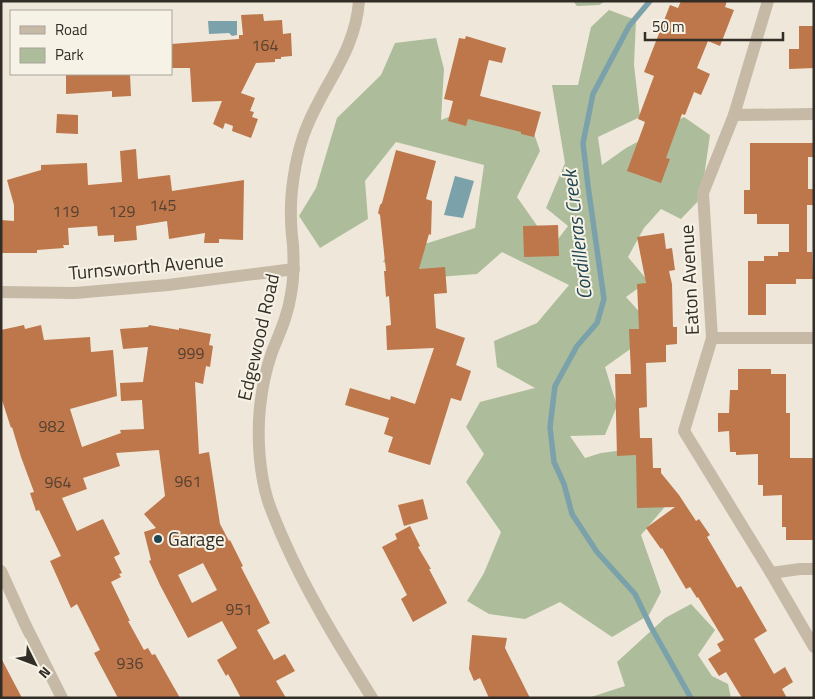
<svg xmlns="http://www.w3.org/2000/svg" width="815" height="699" font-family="'Titillium Web',sans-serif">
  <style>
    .green { fill: #adbd9b }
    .water { fill: #7ba1aa }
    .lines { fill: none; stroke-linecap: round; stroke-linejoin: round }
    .stream { stroke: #7ba1aa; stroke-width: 5.5 }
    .building { fill: #bd774b; fill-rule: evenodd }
    .street { stroke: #c6baa7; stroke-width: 12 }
    .poi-dot { fill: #204751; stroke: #f7f2e6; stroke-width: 2 }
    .labels { text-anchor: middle; stroke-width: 4; stroke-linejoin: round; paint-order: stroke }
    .number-label { font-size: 16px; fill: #564030 }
    .street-label { font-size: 19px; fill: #332d27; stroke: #f7f2e6 }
    .poi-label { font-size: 19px; fill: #332d27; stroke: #f7f2e6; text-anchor: start }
    .water-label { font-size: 20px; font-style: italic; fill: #204751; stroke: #f7f2e6 }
  </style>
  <rect width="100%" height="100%" fill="#efe8da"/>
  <g class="green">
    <polygon points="573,1 606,1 599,5 577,6"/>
    <polygon points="609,10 636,20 634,65 640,117 598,137 602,165 626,148 684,117 710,135 701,198 681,219 661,209 644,228 628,257 648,281 626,297 644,317 636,345 605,367 617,406 605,435 570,436 585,458 601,453 647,447 647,486 668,503 641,535 661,592 649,615 612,637 560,602 525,619 489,614 467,601 484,573 501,532 466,482 484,454 466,427 480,402 535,388 497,367 494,341 537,323 569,285 502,252 477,274 425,278 383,262 393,240 428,243 475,228 484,165 396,142 365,181 368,219 320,248 299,216 316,188 337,118 381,75 395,43 436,38 444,69 441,120 489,101 527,113 540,151 517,197 552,247 568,226 546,208 565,163 552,85 578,85 591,27"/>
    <polygon points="691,604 715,630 698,655 712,676 728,684 731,698 588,698 625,686 617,662 665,618"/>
  </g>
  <g class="water">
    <polygon points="208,21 237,21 237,35 232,36 229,33 209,34"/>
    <polygon points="455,176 474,181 463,218 444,215"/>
  </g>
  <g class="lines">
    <polyline class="stream" points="650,1 629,26 593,94 583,143 588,186 604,299 597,323 577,346 555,386 550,427 554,462 564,484 572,514 597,552 635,594 651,627 691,698"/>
  </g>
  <g class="building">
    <polygon points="681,1 727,1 725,7 734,10 720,46 708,41 697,68 710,74 701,95 694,92 685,115 682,114 666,158 670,159 661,183 627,171 645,122 638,119 654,76 644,72 670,5 678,8"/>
    <polygon points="263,14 264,21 282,20 283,34 291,33 292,56 281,57 281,59 275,59 275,62 256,63 241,93 255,98 250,111 254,112 252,117 258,119 251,138 232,131 233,126 225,123 223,129 213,124 222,101 192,102 190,68 171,68 171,44 239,39 239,35 243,35 241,15"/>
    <polygon points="799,26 814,26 814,68 789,69 789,49 799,49"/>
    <polygon points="466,36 506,48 502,63 489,60 480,96 541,112 534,137 521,134 521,132 468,119 466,126 448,121 453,101 444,99 459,38 465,39"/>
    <polygon points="66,74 130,74 131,96 112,97 112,91 66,94"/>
    <polygon points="57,114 78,115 78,134 56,133"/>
    <polygon points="750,143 814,143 814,157 808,157 808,189 814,189 814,205 807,205 807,252 812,252 813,279 796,279 796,284 766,284 766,315 748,315 748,261 764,261 764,256 778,256 778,252 789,252 789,224 757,224 757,214 744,214 744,190 750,190"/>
    <polygon points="136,149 138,179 170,175 172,191 244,180 243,240 219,239 219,243 204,243 205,233 169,239 167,221 136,226 137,240 114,242 114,235 98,236 97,226 68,228 69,245 63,245 64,248 37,250 37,253 1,253 1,220 14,221 14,205 7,180 41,170 41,165 87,163 88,185 122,182 120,151"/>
    <polygon points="396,150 436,161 426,199 432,201 431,235 429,234 419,269 445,267 447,293 434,294 436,328 465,338 456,365 471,371 461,401 451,398 430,465 388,452 393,437 384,434 389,418 345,405 350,388 390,400 391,396 415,404 434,348 387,350 386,326 391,325 389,296 386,297 384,271 386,271 380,215 378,213 380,205 382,203"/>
    <polygon points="558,225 559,256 524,257 523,226"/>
    <polygon points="664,233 666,249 672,248 675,270 669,271 672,284 673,327 677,327 677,344 666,345 666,362 646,363 647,407 639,408 640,438 652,438 653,468 661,468 661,473 679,495 696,521 699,519 710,535 707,537 737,588 741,586 767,631 754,639 774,674 785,667 793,682 782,689 787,698 742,698 726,672 719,676 708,659 721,651 717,644 724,640 698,597 697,598 690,587 686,589 662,548 661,549 646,528 675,507 637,508 636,455 617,456 615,374 631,374 629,329 639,329 637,284 646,283 637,237"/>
    <path d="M24 325 25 329 41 325 44 340 90 337 91 352 113 350 117 396 70 409 82 447 121 433 120 430 144 429 142 400 121 401 120 383 143 382 148 347 123 349 120 329 148 327 149 325 179 330V328L211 334 209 345 213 346 210 367 206 366 203 384 195 382 199 454 209 452 220 524 229 541 230 540 243 566 241 567 270 623 257 630 274 660 285 654 295 671 276 681 286 698H241L228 674 226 676 217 660 237 648 222 621 188 638 160 585 149 561 151 560 144 532 156 528 144 514 165 496 159 450 116 453 120 466 83 478 87 489 62 498 77 531 103 519 120 554 114 557 122 573 119 574 121 577 111 582 130 621H128L144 650 148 648 152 655 155 654 180 698H118L94 653 100 650 77 604 71 608 50 561 61 556 39 510 36 511 30 493 34 492 21 457 12 427 11 428 1 397V330ZM203 563 217 590 192 603 178 575Z"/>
    <polygon points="738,369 771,369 771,374 786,374 786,413 790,413 790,458 814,458 814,540 786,540 786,527 782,527 782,495 763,496 763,485 758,485 758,454 736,455 736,452 730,452 729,431 718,432 718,413 729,413 730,390 738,390"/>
    <polygon points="423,499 428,519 404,526 398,505"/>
    <polygon points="410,526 420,546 418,547 431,569 429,569 447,603 413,622 401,599 407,595 382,547 397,539 395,534"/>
    <polygon points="472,635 507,638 505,648 530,698 489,698 480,678 474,681 469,669"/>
    <polygon points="1,658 22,698 1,698"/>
  </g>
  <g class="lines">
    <g class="street">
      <path d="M359 1C355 56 319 88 303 137 295 161 290 193 291 219 291 228 292 236 293 245 294 262 294 278 291 294 288 315 280 332 272 352 266 369 262 388 260 407 257 436 259 472 268 501 275 521 284 541 293 560 316 608 344 653 372 698"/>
      <polyline points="768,1 734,115 703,193 712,338 684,431 771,573 814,647"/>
      <polyline points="734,115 814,114"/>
      <polyline points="1,292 75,293 168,285 294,269"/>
      <polyline points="712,338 814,338"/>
      <polyline points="1,571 25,624 62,698"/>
      <polyline points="771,573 800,569 814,569"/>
    </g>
  </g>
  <circle class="poi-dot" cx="158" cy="539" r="5"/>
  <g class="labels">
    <g class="number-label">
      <text x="265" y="51">164</text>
      <text x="163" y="211">145</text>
      <text x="66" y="217">119</text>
      <text x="122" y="217">129</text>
      <text x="191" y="359">999</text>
      <text x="52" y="432">982</text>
      <text x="188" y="487">961</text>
      <text x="58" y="488">964</text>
      <text x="239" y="615">951</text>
      <text x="130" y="669">936</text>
    </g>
    <g class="street-label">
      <text transform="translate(146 266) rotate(-5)" y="7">Turnsworth Avenue</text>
      <text transform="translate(689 280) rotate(-93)" y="7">Eaton Avenue</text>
      <text transform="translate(258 337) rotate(-77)" y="7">Edgewood Road</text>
    </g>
    <g class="poi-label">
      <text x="168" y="546">Garage</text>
    </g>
    <g class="water-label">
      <text transform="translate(577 235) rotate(-97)" y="7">Cordilleras Creek</text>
    </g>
  </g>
  <rect width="815" height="699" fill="none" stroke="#332d27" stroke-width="5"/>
  <rect x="10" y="10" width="162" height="65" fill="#f7f2e6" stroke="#a9a39a"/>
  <rect x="20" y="26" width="25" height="8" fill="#c6baa7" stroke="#a9a39a"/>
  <text x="55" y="35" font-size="15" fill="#332d27">Road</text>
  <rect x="20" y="48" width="25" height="15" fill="#adbd9b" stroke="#a9a39a"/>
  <text x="55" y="60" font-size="15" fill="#332d27">Park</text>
  <g transform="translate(35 664) rotate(132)" stroke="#f7f2e6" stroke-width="4" paint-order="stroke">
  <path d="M0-4L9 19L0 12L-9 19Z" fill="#332d27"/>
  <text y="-8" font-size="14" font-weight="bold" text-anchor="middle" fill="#332d27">N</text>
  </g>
  <path d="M645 32v8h138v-8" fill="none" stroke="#332d27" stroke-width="2.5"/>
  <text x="652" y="32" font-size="15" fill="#332d27" stroke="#f7f2e6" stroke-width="4" paint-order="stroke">50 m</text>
</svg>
